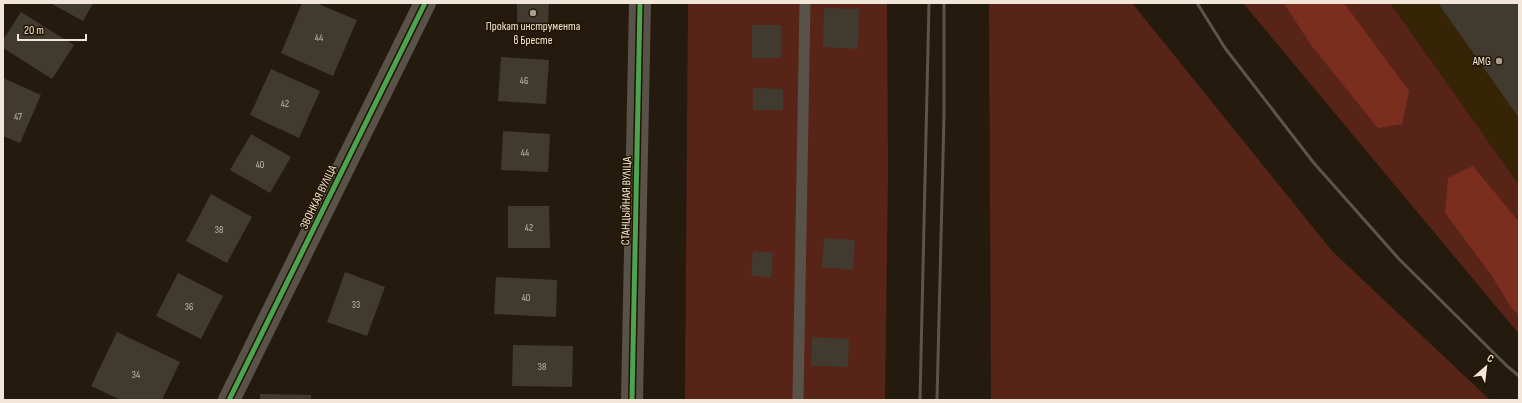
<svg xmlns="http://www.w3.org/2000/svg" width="1522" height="403" font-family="'Sofia Sans Condensed',sans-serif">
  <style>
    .built { fill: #372406 }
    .green { fill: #592418 }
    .forest { fill: #7c2e1e }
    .building { fill: #413a2f }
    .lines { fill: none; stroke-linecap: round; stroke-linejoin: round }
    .service { stroke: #595249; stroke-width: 11 }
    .minor { stroke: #595249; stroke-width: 22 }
    .rail { stroke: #5b564c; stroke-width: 3 }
    .cycleway-casing { stroke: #231400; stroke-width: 8 }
    .cycleway { stroke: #4ca352; stroke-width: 5 }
    .poi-dot { fill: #a99f91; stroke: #231400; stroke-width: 1.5 }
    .labels { text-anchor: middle; stroke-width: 3; stroke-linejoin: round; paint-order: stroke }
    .number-label { font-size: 10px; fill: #c5bbae }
    .poi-label { font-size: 12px; fill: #f1e6d8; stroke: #231400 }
    .street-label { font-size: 12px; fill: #f1e6d8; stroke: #231400 }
  </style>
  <rect width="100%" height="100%" fill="#241b0e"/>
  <polygon class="built" points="1390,3 1519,3 1519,185"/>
  <g class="green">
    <polygon points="688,3 887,3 888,172 885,400 685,400"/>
    <polygon points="989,3 1132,3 1332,251 1490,400 991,400"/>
    <polygon points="1243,3 1390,3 1519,185 1519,334"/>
  </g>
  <g class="forest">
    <polygon points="1284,3 1344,3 1409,91 1402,124 1378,128 1311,45"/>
    <polygon points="1473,166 1519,222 1519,315 1512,309 1492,276 1445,213 1448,178"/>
  </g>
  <g class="building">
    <polygon points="50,3 93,3 83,21"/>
    <polygon points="302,3 316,3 357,20 333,76 281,53"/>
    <polygon points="517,3 549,3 548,24 517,22"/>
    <polygon points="1438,3 1519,3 1519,118"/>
    <polygon points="824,8 859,9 858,49 823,47"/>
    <polygon points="21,12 74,45 52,79 3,48 3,40"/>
    <rect x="752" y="25" width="29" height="33"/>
    <polygon points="501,57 549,60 546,104 498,101"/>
    <polygon points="271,69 320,91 299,138 250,115"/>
    <polygon points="3,78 41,95 20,143 3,136"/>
    <polygon points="753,88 783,89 783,110 753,110"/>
    <polygon points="503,131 550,134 548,172 501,170"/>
    <polygon points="251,134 291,157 270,193 230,170"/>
    <polygon points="211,194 252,217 227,263 186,241"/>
    <polygon points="508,206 549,206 550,248 508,248"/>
    <polygon points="824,238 855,240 853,270 822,267"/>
    <polygon points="753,251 773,253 771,278 751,275"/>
    <polygon points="345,272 385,287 367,336 327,322"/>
    <polygon points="178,273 223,296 201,339 156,316"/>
    <polygon points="496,277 557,280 556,317 494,314"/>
    <polygon points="117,332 180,362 162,400 121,400 91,386"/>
    <polygon points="812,337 849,339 848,367 811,366"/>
    <polygon points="513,345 573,346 572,387 512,386"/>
    <polygon points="260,394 311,395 311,400 260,400"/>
  </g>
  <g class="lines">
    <polyline class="service" points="798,400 805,3"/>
    <g class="minor">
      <polyline points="229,400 425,3"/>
      <polyline points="632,400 640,3"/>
    </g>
    <g class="rail">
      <polyline points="1197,3 1225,48 1313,162 1399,259 1507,366 1519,376"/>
      <polyline points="920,400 929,3"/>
      <polyline points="937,400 944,116 944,3"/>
    </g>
    <defs>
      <g id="cycleway">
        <polyline points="229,400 425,3"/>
        <polyline points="632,400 640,3"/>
      </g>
    </defs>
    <use href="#cycleway" class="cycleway-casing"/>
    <use href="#cycleway" class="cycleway"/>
  </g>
  <g class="poi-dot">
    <circle cx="533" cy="13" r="4"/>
    <circle cx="1499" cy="61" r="4"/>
  </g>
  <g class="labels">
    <g class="number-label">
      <text x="319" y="41">44</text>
      <text x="524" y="84">46</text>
      <text x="285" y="107">42</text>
      <text x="18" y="120">47</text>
      <text x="525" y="156">44</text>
      <text x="260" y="168">40</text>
      <text x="529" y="231">42</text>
      <text x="219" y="233">38</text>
      <text x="526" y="301">40</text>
      <text x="356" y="308">33</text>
      <text x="189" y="310">36</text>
      <text x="542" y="370">38</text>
      <text x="136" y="378">34</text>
    </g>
    <g class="poi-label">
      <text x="533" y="30">Прокат инструмента<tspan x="533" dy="14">в Бресте</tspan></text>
      <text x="1491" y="65" text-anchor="end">AMG</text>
    </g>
    <g class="street-label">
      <text transform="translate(318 197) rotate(-64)" y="4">ЗВОНКАЯ ВУЛІЦА</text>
      <text transform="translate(626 201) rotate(-89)" y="4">СТАНЦЫЙНАЯ ВУЛІЦА</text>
    </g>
  </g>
  <rect width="1522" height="403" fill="none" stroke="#f1e6d8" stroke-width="8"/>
  <g transform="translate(1486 367) rotate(28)" stroke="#231400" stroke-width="3" paint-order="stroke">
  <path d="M0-3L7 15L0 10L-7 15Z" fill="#f1e6d8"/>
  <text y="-6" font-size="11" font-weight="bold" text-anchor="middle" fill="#f1e6d8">С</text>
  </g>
  <path d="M18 34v6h68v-6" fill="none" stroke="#f1e6d8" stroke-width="2"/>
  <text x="24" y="34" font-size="12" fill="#f1e6d8" stroke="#231400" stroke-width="3" paint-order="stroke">20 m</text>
</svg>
